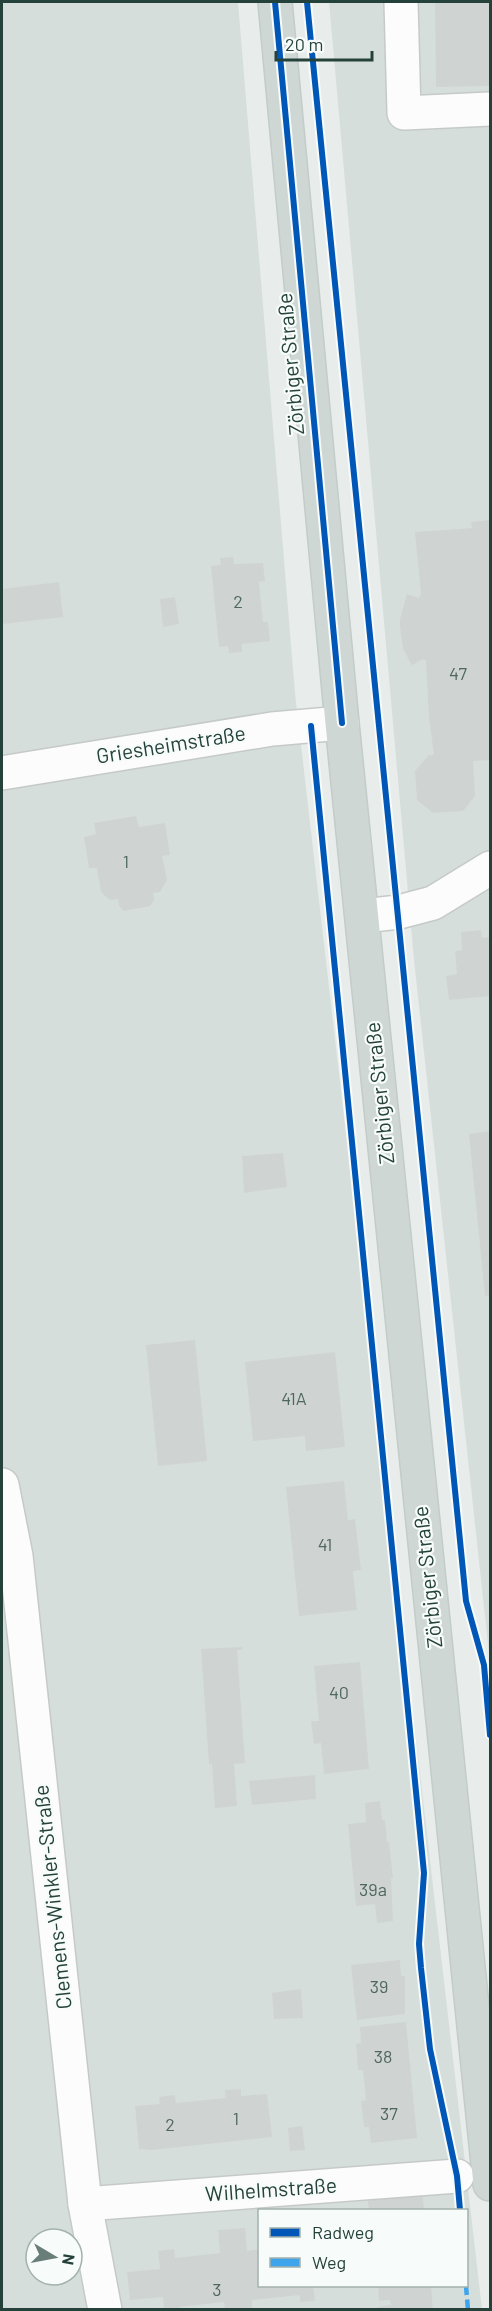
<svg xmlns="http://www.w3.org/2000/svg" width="492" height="2311" font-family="Barlow,sans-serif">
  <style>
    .built { fill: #d6dedb; fill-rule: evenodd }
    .building { fill: #cfd4d2 }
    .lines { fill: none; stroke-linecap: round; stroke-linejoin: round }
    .minor-casing { stroke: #c5cac8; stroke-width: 36 }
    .major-casing { stroke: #c3ccc9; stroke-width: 36 }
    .minor { stroke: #fcfcfc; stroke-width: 33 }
    .major { stroke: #cfd7d5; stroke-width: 33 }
    .quiet { stroke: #3ea4ec; stroke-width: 4.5; stroke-dasharray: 9 4.5; stroke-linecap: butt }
    .cycleway-casing { stroke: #f7fbf9; stroke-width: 10 }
    .cycleway { stroke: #0057b8; stroke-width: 6 }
    .labels { text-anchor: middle; stroke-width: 4.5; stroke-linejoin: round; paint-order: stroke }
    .number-label { font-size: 18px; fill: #506761 }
    .street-label { font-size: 21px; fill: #24423a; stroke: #f7fbf9 }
  </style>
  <rect width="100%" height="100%" fill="#e8edeb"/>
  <g class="built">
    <path d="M2 2H238L295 693 482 2309 2 2310ZM260 2210H466V2286H260ZM36 2239H72V2275H36Z"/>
    <polygon points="329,2 490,2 490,1663 414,960"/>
  </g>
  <g class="building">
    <polygon points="435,2 490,2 490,86 436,87"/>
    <polygon points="490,520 490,760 473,761 475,796 463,811 433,813 417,800 415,771 429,755 434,755 429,718 426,661 423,659 412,665 411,664 403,648 400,627 400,619 407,594 419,598 421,594 415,532 472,528 471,522"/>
    <polygon points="233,557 234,564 263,563 265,581 259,582 263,622 268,622 270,641 242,644 242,652 229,653 228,646 219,647 211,566 221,565 220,558"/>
    <polygon points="59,582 63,617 3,624 2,589"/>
    <polygon points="175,597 179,624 163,627 160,599"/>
    <polygon points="136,816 139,827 165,823 170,855 162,856 167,880 160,892 153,893 154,900 150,906 124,911 119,906 118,899 110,900 101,892 97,868 89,868 84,837 96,834 94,823"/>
    <polygon points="481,930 482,938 490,937 490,996 449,1000 446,976 457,974 455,951 462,950 461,932"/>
    <polygon points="490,1131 490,1295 485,1296 469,1134"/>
    <polygon points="283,1153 287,1187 244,1193 242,1156"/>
    <polygon points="195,1340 207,1461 158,1466 146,1345"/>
    <polygon points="335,1352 345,1447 306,1451 305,1436 253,1441 245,1362"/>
    <polygon points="344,1481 348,1520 355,1519 361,1570 353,1571 357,1610 299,1616 286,1487"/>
    <polygon points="242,1647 242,1650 237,1650 245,1763 234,1764 237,1806 215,1808 212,1764 209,1764 201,1649"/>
    <polygon points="360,1662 369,1769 324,1774 321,1743 314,1744 311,1721 319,1721 314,1666"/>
    <polygon points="315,1775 316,1799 252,1805 249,1781"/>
    <polygon points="380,1801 382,1820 385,1820 387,1842 389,1842 393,1878 391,1878 393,1921 377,1923 375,1904 356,1906 348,1824 366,1822 365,1803"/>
    <polygon points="400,1960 401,1976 405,1976 405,2014 357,2020 351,1965"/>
    <polygon points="301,1989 303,2018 274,2019 272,1993"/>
    <polygon points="406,2022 417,2138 371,2143 369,2127 364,2127 361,2101 366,2100 363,2070 358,2070 356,2044 361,2043 360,2027"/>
    <polygon points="241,2089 241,2096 267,2094 272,2137 152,2150 139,2149 135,2106 160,2104 159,2097 175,2095 176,2103 226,2098 225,2090"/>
    <polygon points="302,2126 305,2150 290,2151 288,2128"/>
    <polygon points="422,2189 424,2210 369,2210 367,2195"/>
    <polygon points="245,2228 247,2251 260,2249 260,2286 313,2286 315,2301 300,2302 300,2295 252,2300 252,2310 225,2310 224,2302 180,2307 180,2310 164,2310 163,2297 130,2300 127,2272 160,2269 158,2251 174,2249 175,2258 220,2253 218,2230"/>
    <polygon points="378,2286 431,2286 433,2310 378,2310 378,2307 391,2305 390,2300 379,2301"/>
  </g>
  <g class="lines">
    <defs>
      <g id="minor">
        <polyline points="401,2 404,113 490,109"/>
        <polyline points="2,773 272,729 342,723"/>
        <polyline points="363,916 399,912 433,903 490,868"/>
        <polyline points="2,1485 16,1556 85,2204 105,2310"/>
        <polyline points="85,2204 457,2176"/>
      </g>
      <polyline id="major" points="275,2 342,723 490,2184"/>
    </defs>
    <use href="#minor" class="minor-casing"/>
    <use href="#major" class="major-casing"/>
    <use href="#minor" class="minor"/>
    <use href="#major" class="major"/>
    <polyline class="quiet" points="466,2286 468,2310"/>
    <defs>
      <g id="cycleway">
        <polyline points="275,2 342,723"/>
        <polyline points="307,2 466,1601 484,1665 490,1735"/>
        <polyline points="311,726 424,1873 419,1944 421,1968 430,2049 457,2176 460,2210"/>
      </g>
    </defs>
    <use href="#cycleway" class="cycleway-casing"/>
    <use href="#cycleway" class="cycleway"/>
  </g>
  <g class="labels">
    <g class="number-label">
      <text x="238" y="608">2</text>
      <text x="458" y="680">47</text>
      <text x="126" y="868">1</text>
      <text x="294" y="1405">41A</text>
      <text x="325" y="1551">41</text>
      <text x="339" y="1699">40</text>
      <text x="373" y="1896">39a</text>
      <text x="379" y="1993">39</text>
      <text x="383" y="2063">38</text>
      <text x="389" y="2120">37</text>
      <text x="236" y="2125">1</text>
      <text x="170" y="2131">2</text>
      <text x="217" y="2296">3</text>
    </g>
    <g class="street-label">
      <text transform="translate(291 364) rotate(-95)" y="7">Zörbiger Straße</text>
      <text transform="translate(171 745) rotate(-9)" y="7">Griesheimstraße</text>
      <text transform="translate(380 1093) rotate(-96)" y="7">Zörbiger Straße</text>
      <text transform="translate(428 1577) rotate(-96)" y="7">Zörbiger Straße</text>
      <text transform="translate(53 1897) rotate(-96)" y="7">Clemens-Winkler-Straße</text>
      <text transform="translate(271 2190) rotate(-4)" y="7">Wilhelmstraße</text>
    </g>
  </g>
  <rect width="492" height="2311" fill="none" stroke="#24423a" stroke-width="6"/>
  <rect x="258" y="2209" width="210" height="78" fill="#f7fbf9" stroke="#a3b1ad" stroke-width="1.5"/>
  <rect x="270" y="2228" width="30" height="9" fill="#0057b8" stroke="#a3b1ad" stroke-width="1.5"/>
  <text x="312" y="2239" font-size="18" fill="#24423a">Radweg</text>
  <rect x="270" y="2258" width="30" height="9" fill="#3ea4ec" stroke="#a3b1ad" stroke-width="1.5"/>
  <text x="312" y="2269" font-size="18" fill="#24423a">Weg</text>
  <g transform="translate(54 2257) rotate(100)"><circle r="28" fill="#f7fbf9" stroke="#a3b1ad" stroke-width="1.5"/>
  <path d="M0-4.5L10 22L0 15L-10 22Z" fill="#697e78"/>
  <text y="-9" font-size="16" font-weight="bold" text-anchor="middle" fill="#24423a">N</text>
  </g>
  <path d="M276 51v9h96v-9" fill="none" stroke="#24423a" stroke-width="3"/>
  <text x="285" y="51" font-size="18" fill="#24423a" stroke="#f7fbf9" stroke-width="4.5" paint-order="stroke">20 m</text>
</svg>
